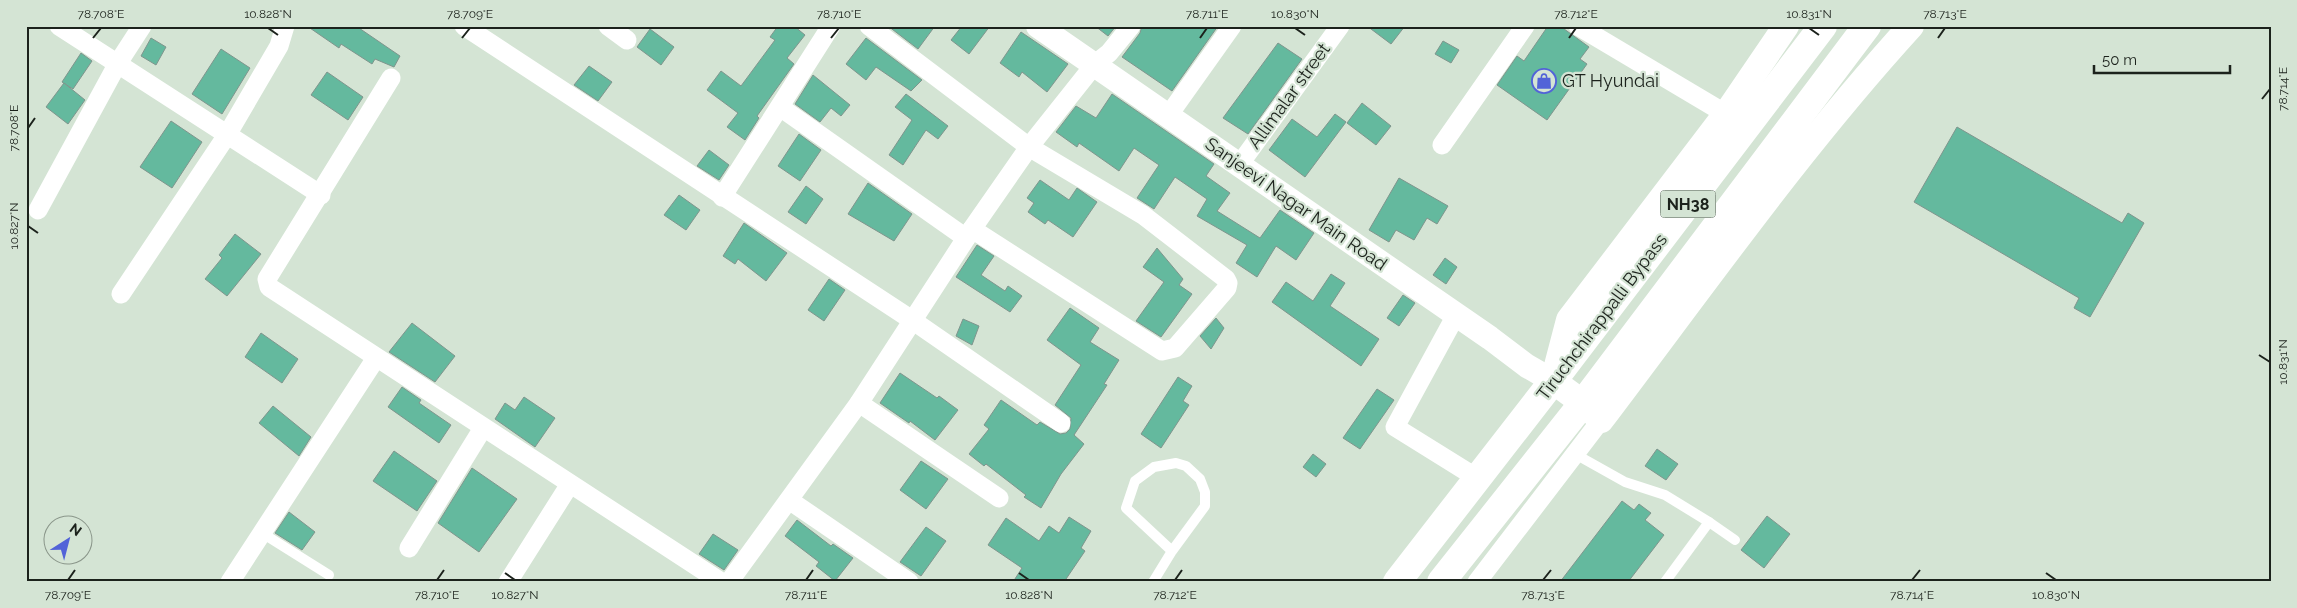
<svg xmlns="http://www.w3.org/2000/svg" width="2297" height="608" font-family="Raleway,sans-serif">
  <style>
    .building { fill: #64b99e; stroke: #7f958d }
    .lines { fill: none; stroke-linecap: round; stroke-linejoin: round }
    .service { stroke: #fff; stroke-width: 10 }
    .minor { stroke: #fff; stroke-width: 19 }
    .tertiary { stroke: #fff; stroke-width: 24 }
    .secondary { stroke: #fff; stroke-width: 26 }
    .trunk { stroke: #fff; stroke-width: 28 }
    .ticks { fill: none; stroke: #1c221c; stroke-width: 2 }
    .labels { text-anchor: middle; stroke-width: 4.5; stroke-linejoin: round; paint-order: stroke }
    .shield { fill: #d4e4d4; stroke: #535c53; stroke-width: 1 }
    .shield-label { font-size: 16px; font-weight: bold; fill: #1c221c }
    .poi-label { font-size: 18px; fill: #1c221c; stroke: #d4e4d4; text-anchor: start }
    .street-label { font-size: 18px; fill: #1c221c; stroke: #d4e4d4 }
    .neatline { fill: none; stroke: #1c221c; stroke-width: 2 }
    .ticks-label { font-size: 12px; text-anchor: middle; fill: #1c221c }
  </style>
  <rect width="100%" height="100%" fill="#d4e4d4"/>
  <g class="building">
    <polygon points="307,26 356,26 400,56 394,67 375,59 372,64 341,44 339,48"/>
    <polygon points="778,26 794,26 805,35 787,58 794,64 757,116 759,118 745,140 727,127 738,113 707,90 721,71 741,86 775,40 770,37"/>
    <polygon points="888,26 935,26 918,49"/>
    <polygon points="962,26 990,26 969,54 951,40"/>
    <polygon points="1095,26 1116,26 1108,36"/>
    <polygon points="1142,26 1218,26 1172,91 1122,57 1140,33"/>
    <polygon points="1367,26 1405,26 1391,44"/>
    <polygon points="1548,26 1560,26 1589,47 1580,59 1587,64 1547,120 1497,85 1517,56 1524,61"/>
    <polygon points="650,29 674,47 661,65 637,47"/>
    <polygon points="1021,32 1068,64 1047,92 1022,72 1019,77 1000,63"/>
    <polygon points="151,38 166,47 156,65 141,56"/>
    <polygon points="866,38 922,80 911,91 876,67 866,80 846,64"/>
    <polygon points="1443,41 1459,50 1451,63 1435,54"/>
    <polygon points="1278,43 1302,59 1248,134 1223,118"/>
    <polygon points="221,49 250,68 222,114 192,94"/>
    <polygon points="81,53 92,61 73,89 62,82"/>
    <polygon points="589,66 612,82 598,101 574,85"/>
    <polygon points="327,72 363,97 348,120 311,95"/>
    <polygon points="813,75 850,105 841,116 831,108 820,122 795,104"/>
    <polygon points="64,83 85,100 68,124 46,107"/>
    <polygon points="906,94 948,126 938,139 926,130 903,165 889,155 912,120 895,107"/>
    <polygon points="1112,94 1214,164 1206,176 1230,193 1217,211 1260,238 1280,210 1314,233 1296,260 1276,246 1257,277 1236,263 1247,245 1197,216 1207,199 1175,177 1154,209 1137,198 1159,165 1134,148 1119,171 1079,143 1077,147 1056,132 1076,106 1096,118"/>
    <polygon points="1362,103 1391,126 1376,145 1347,123"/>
    <polygon points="1335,114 1346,122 1305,177 1269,150 1292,119 1317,137"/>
    <polygon points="171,121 202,142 172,188 140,167"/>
    <polygon points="1957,127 2122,223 2128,213 2144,223 2090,317 2074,308 2079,298 1914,202"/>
    <polygon points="799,134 821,150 800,181 778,166"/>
    <polygon points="709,150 729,165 719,180 697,166"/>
    <polygon points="1399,178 1448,206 1437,224 1427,218 1414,240 1396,230 1389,242 1369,230"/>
    <polygon points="1040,180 1069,200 1077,188 1097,202 1073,237 1048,220 1045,224 1028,212 1034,203 1027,198"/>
    <polygon points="868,183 912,214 894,241 848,214"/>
    <polygon points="806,186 823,199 806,224 788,212"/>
    <polygon points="679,195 700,210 686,230 664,215"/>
    <polygon points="744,223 787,253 766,281 738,259 735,264 723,256"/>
    <polygon points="235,234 261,254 227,296 205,279 222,258 219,255"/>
    <polygon points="977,245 994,256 981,275 1005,291 1008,286 1022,296 1010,312 956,277"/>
    <polygon points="1157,248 1183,279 1179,285 1192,294 1161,337 1136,321 1164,282 1143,267"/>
    <polygon points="1445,258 1457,267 1446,284 1433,275"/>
    <polygon points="1331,274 1345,283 1330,306 1379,339 1361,366 1272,302 1286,282 1313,301"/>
    <polygon points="829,279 845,290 824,321 808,310"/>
    <polygon points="1403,295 1415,303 1399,326 1387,318"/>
    <polygon points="1070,308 1099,328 1090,342 1119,360 1104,384 1107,385 1074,435 1084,444 1061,474 1041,508 1024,497 1026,495 986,464 984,466 969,454 989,429 984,425 1001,400 1037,425 1040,422 1060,434 1066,433 1070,429 1071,418 1055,405 1081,365 1047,340"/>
    <polygon points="1216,318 1224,328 1211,349 1200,336"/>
    <polygon points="963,319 979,326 972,345 956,336"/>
    <polygon points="412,323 455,356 435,382 389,352"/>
    <polygon points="261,333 298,359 282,383 245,357"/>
    <polygon points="900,373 937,398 939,396 958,410 935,440 910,421 909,423 880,403"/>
    <polygon points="1178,377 1192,386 1183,401 1189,405 1161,448 1141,434"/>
    <polygon points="402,387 421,400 419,403 451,425 439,443 388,407"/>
    <polygon points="1377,389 1394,400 1360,449 1343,438"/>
    <polygon points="524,397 555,418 535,447 495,419 505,403 515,410"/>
    <polygon points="273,406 311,437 299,456 259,423"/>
    <polygon points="1657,449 1678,464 1666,480 1645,466"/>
    <polygon points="394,451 437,481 417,511 373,481"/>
    <polygon points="1313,454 1326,464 1316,477 1303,467"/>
    <polygon points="921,461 948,479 926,509 900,490"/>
    <polygon points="472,468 517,499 479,552 438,523"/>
    <polygon points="1622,501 1634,510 1639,504 1651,513 1645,520 1664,535 1628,582 1560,582"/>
    <polygon points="289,512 315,532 302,550 275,533"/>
    <polygon points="1767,516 1790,534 1764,568 1741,550"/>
    <polygon points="1069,517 1091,531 1081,548 1085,551 1064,582 1013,582 1022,568 988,545 1006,518 1039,541 1049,526 1059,533"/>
    <polygon points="797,520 831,546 833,544 853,558 835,581 816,566 819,562 785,536"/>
    <polygon points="926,527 946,541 921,576 900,562"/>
    <polygon points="713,534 738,550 724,570 699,554"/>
  </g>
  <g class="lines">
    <g class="service">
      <polyline points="1575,454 1625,482 1665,495 1709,522 1665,582"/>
      <polyline points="1709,522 1735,540"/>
      <polyline points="262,533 329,575"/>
      <polyline points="1153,582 1172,551 1205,506 1205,492 1200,479 1186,466 1176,463 1154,467 1135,481 1126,508 1172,551"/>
    </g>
    <g class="minor">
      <polyline points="59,26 321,195"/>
      <polyline points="464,26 912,320 1061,423"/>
      <polyline points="608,26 627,40"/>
      <polyline points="869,26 1029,147 1143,215 1226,279 1228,283 1227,288 1175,348 1162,351 972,229"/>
      <polyline points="1578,26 1726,114"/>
      <polyline points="391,78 267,279 269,287 721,582"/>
      <polyline points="780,107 966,238"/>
      <polyline points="1168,116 1232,26"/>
      <polyline points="1442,145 1525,26"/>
      <polyline points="1239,165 1340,26"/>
      <polyline points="722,197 831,26"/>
      <polyline points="38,210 118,63 142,26"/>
      <polyline points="121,294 227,135 279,46 285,26"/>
      <polyline points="1456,315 1395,427 1477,478"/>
      <polyline points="859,403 999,498"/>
      <polyline points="789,500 909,582"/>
      <polyline points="409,548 483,428"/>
      <polyline points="230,582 376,358"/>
      <polyline points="508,582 570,484"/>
      <polyline points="729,582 859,403 972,229 1029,147 1095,64 1109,53 1131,26"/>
      <polyline points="1477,582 1601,420"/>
    </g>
    <polyline class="tertiary" points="1038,26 1490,338 1527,366 1553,381"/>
    <path class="secondary" d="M1786 26 1726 114 1569 320 1553 381 1583 403 1601 420C1702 287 1798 150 1911 26"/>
    <g class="trunk">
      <polyline points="1397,582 1553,381 1823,26"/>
      <polyline points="1441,582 1583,403 1867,26"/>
    </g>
  </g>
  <path class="ticks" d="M268 28 278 35M1295 28 1305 35M1809 28 1819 35M93 38 101 28M462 38 470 28M831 38 839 28M1200 38 1207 28M1569 38 1576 28M1938 38 1945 28M2262 99 2270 89M28 128 35 118M28 226 38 233M2259 355 2270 362M505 573 515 580M1019 573 1029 580M2046 573 2056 580M68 580 75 570M437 580 444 570M806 580 813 570M1175 580 1182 570M1543 580 1551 570M1912 580 1920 570"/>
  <defs>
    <symbol id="shop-ring" viewBox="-11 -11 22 22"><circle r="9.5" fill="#d4e4d4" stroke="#5263d8" stroke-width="1.5"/><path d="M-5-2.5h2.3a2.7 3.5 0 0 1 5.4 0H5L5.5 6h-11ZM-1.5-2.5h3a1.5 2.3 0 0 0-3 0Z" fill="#5263d8"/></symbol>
  </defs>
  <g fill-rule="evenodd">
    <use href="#shop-ring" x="1530" y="67" width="28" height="28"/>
  </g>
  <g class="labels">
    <rect class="shield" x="1660.5" y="190.5" width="55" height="27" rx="4"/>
    <g class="shield-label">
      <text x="1688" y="210">NH38</text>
    </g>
    <g class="poi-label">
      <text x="1562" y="87">GT Hyundai</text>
    </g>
    <g class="street-label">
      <text transform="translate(1289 96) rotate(-54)" y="6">Allimalar street</text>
      <text transform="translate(1296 204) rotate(35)" y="6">Sanjeevi Nagar Main Road</text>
      <text transform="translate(1602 317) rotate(-53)" y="6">Tiruchchirappalli Bypass</text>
    </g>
  </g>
  <rect width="2297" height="608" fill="none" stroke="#d4e4d4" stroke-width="55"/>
  <g transform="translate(68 540) rotate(36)"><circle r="24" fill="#d4e4d4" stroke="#8a968a"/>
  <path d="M0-4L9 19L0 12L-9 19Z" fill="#5263d8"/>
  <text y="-8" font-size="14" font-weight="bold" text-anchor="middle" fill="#1c221c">N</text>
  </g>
  <path d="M2094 65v8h136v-8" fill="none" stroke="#1c221c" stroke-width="2.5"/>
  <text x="2102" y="65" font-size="15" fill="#1c221c" stroke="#d4e4d4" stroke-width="4" paint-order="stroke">50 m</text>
  <rect x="28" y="28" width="2242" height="552" class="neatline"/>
  <g class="ticks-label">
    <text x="101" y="18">78.708°E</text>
    <text x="268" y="18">10.828°N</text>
    <text x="470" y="18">78.709°E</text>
    <text x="839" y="18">78.710°E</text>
    <text x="1207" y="18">78.711°E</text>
    <text x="1295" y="18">10.830°N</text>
    <text x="1576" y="18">78.712°E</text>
    <text x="1809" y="18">10.831°N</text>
    <text x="1945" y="18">78.713°E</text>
    <text transform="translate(2283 89) rotate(-90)" y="4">78.714°E</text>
    <text transform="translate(14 128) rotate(-90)" y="4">78.708°E</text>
    <text transform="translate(14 226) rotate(-90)" y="4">10.827°N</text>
    <text transform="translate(2283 362) rotate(-90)" y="4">10.831°N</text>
    <text x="68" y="599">78.709°E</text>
    <text x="437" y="599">78.710°E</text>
    <text x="515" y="599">10.827°N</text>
    <text x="806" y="599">78.711°E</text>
    <text x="1029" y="599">10.828°N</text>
    <text x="1175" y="599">78.712°E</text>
    <text x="1543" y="599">78.713°E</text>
    <text x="1912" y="599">78.714°E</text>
    <text x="2056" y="599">10.830°N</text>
  </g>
</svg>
